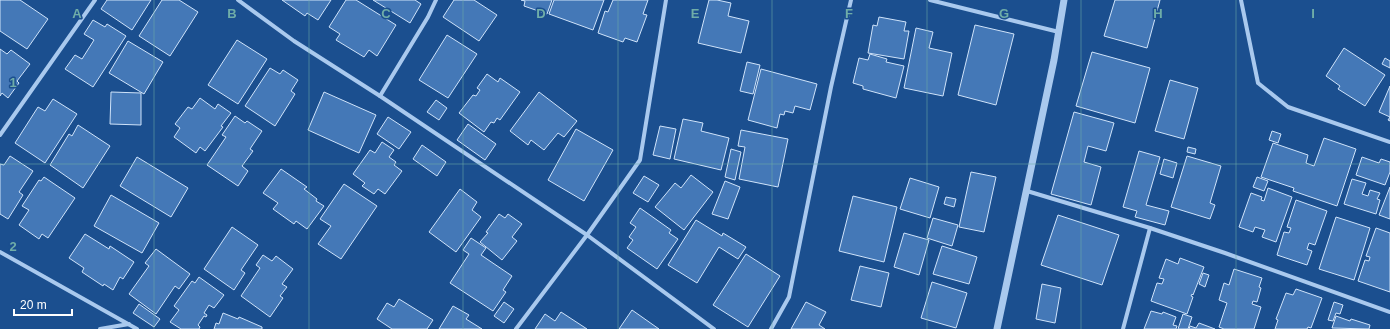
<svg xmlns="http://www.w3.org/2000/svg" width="1390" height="329" font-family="Arial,sans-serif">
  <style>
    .building { fill: #4478b7; stroke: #cfe3fa }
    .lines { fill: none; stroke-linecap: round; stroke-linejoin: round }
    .minor { stroke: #a9c9ee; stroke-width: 4 }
    .tertiary { stroke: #a9c9ee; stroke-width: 7 }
    .grid { fill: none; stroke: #6fada8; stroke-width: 1; stroke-opacity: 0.55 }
    .grid-label { font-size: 13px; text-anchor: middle; font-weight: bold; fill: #6fada8; stroke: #1b4f8f; stroke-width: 3; stroke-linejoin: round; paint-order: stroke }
  </style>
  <rect width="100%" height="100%" fill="#1b4f8f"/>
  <g class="building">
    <polygon points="0,0 20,0 48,19 27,49 0,31"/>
    <polygon points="107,0 151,0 132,30 101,9"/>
    <polygon points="162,0 179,0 198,12 170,56 139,36"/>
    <polygon points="282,0 331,0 318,20 307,13 305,16"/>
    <polygon points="346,0 356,0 396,25 377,56 369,50 364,57 336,40 340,34 329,27"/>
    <polygon points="373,0 415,0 421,4 410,23"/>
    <polygon points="454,0 474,0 497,15 479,41 443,17"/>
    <polygon points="521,0 552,0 547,14 524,6 525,1"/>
    <polygon points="554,0 604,0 593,30 549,14"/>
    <polygon points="613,0 648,0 643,14 647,15 637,42 625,38 623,42 598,33 605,11 608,12"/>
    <polygon points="709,0 717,0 731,3 728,16 749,21 741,53 698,43"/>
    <polygon points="1115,0 1160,0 1147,48 1104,36"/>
    <polygon points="879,17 906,22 904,31 909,31 904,59 868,53 873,25 877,26"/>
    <polygon points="93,20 105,27 107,24 126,36 93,87 65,69 75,55 82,59 94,40 84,34"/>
    <polygon points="975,25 1014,34 996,105 958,95"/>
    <polygon points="916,28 933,32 929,48 952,53 943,96 904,88"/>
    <polygon points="447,35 477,54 448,98 419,80"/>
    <polygon points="237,40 267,59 238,104 208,85"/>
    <polygon points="128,41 163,62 144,94 109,73"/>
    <polygon points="1344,48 1385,75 1365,106 1338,89 1340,86 1326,76"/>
    <polygon points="0,49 7,54 11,50 30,64 17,81 19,83 8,98 2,93 0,96"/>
    <polygon points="1092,52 1150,68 1135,123 1076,106"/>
    <polygon points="870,54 887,59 886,62 904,66 896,98 863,89 863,86 853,83 859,58 868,60"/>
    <polygon points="1385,58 1390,61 1390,68 1382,64"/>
    <polygon points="747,62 760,65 753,94 740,91"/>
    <polygon points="270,68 280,74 283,70 298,80 291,91 295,94 275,126 245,106"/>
    <polygon points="761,69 817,84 810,110 795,106 793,113 785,111 784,115 780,114 777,128 748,120"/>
    <polygon points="487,74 498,82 500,78 520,92 500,120 497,118 494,123 491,122 484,132 459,113 473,95 476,96 480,90 477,88"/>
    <polygon points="1170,80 1198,88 1184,139 1155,131"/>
    <polygon points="1390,86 1390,121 1388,120 1390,117 1379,112"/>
    <polygon points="111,92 141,93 141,125 110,124"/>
    <polygon points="324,92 376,115 359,153 308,130"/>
    <polygon points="539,92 577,121 564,137 558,133 544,150 531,140 528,145 510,131"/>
    <polygon points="200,98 215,109 218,104 231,113 221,126 223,127 205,151 200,147 196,153 174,137 180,128 175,124 188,107 192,109"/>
    <polygon points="53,99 77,114 45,163 15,143 38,107 45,111"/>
    <polygon points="436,100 447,108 439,120 427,112"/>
    <polygon points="1074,112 1114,123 1106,151 1088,146 1084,162 1101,167 1091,205 1051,194"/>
    <polygon points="235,116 245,123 247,121 262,131 250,149 253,151 242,166 248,171 238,186 207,165 226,137 222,135"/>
    <polygon points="388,117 411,132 399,149 377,134"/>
    <polygon points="683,119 703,123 701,131 729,138 721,170 674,159"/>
    <polygon points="468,124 496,144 485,160 457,140"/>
    <polygon points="78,125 110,146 83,188 50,165 69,134 72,136"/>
    <polygon points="660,126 676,129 670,159 653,155"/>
    <polygon points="576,129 613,150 584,201 548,180"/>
    <polygon points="741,130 788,139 778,187 739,179 745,147 738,146"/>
    <polygon points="1272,131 1281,134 1278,143 1269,140"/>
    <polygon points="1324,138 1356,149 1337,206 1293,191 1294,188 1261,177 1273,143 1308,155 1306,163 1314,166"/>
    <polygon points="382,142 394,150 389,157 396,162 394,165 402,171 385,194 378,189 374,194 362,186 365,183 353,174 370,150 375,153"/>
    <polygon points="422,145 446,162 437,176 413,159"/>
    <polygon points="1188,147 1196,149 1195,154 1187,152"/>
    <polygon points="731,149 741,152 735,180 725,177"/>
    <polygon points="1139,151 1160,157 1146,205 1169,211 1165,225 1135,217 1137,211 1123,207"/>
    <polygon points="10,156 33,171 19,192 23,195 8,219 0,214 0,164 4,165"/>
    <polygon points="1187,156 1221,166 1210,203 1215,205 1210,219 1171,207"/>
    <polygon points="137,157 188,188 171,217 120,186"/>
    <polygon points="1362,157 1379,163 1381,159 1390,162 1390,172 1385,185 1356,175"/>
    <polygon points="1164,159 1177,163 1173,178 1160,174"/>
    <polygon points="281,169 307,187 304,189 317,199 316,201 324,206 307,229 296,221 294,224 273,209 278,203 263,193"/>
    <polygon points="971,172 996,177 984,232 959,227"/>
    <polygon points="691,175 713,192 684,230 655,207 675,183 681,188"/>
    <polygon points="644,176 659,185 648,202 633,193"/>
    <polygon points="44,177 75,198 48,238 42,234 39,239 19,225 29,210 22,206 39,180 41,181"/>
    <polygon points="1257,177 1268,181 1264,191 1253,187"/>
    <polygon points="910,178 939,187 930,218 900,209"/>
    <polygon points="1352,179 1366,183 1362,194 1368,196 1370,190 1380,193 1377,199 1380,200 1376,214 1344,204"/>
    <polygon points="725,181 740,187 728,219 712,214"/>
    <polygon points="344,184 377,206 341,259 318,244 331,226 320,219"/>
    <polygon points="1390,187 1390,219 1379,215"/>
    <polygon points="1268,188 1292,197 1276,242 1262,237 1265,230 1255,227 1253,232 1239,227 1251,193 1262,197 1261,200 1264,201"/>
    <polygon points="460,189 477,202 472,210 481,217 456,252 429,232"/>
    <polygon points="111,195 159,223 142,253 94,226"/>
    <polygon points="853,196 897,207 884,262 839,251"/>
    <polygon points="946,197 956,199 954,207 944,204"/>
    <polygon points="1296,200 1327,211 1315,245 1309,243 1307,249 1312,251 1307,265 1277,255 1284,232 1289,233 1291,228 1287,227"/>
    <polygon points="640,208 671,230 669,233 678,239 657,269 627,248 633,240 629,237 636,227 630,223"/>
    <polygon points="499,214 505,218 508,214 522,224 512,237 517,241 502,260 480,242 488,233 486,232"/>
    <polygon points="1058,215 1119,235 1102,285 1041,265"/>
    <polygon points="1336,217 1370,228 1354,280 1319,269"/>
    <polygon points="933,218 958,225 952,246 927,238"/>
    <polygon points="696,220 722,236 723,233 746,247 738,259 719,247 697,283 668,265"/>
    <polygon points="232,227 258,245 241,270 245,273 234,290 204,269"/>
    <polygon points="1376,228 1390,233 1390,292 1358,281 1365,260 1369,261 1370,257 1366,256"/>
    <polygon points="904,233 929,240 919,275 894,267"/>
    <polygon points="85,234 109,249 110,246 134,262 123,279 120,277 113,290 104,284 103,286 82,272 84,268 69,258"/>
    <polygon points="471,238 486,248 481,255 512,276 503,290 506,292 493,311 450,283 469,254 463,250"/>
    <polygon points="942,246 977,257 969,284 933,274"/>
    <polygon points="156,249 190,274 179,289 175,286 156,314 129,294 149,266 145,263"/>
    <polygon points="746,254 780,276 748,327 713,305"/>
    <polygon points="263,255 272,261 276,256 293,269 282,284 287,287 280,296 283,298 270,317 241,296 260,268 256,265"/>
    <polygon points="1180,258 1204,267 1193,295 1192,294 1191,296 1193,297 1187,314 1151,301 1157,283 1162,284 1164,279 1159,278 1166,259 1178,264"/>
    <polygon points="860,266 889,273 881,307 851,300"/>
    <polygon points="1234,269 1262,278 1259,287 1261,288 1257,302 1253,301 1252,304 1261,307 1254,329 1224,329 1219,327 1227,303 1219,300 1224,283 1229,285"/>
    <polygon points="1203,273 1209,275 1205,287 1199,284"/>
    <polygon points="199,277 224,295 214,308 209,305 204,313 207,315 206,317 204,316 198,325 200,327 199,329 181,329 170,322 179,310 174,306 192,281 195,283"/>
    <polygon points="932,282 967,293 956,328 921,318"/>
    <polygon points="1042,284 1061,288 1055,323 1036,319"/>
    <polygon points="1296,289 1322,298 1311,328 1308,327 1307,329 1275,329 1278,320 1276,319 1286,293 1293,295"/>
    <polygon points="399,299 433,320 427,329 392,329 377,319 387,303 394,307"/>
    <polygon points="504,302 514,309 504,323 494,316"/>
    <polygon points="806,302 826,312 819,325 825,329 791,329"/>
    <polygon points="1334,302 1343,305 1340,314 1336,313 1333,321 1328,320"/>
    <polygon points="139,304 160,319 154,327 133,313"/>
    <polygon points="453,306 469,315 466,319 482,329 439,329"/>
    <polygon points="632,310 659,329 619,329"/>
    <polygon points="1151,311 1162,314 1163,312 1176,317 1173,325 1177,326 1176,329 1144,329"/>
    <polygon points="561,312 587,329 535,329 545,314 555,321"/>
    <polygon points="223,313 238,319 239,317 262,327 262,329 214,329 216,323 219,324"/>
    <polygon points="1183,314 1192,317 1188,329 1178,329"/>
    <polygon points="1336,316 1350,321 1351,319 1370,325 1369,329 1332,328"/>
    <polygon points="1199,323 1215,329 1189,329 1190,326 1196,328"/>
  </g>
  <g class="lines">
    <g class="minor">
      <polyline points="238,0 294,41 380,96 587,235 714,329"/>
      <polyline points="930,0 1059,32"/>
      <polyline points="1241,0 1258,83 1288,107 1390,142"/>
      <polyline points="380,96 428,17 436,0"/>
      <polyline points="0,135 95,0"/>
      <polyline points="1027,191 1150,228 1225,253 1390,312"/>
      <polyline points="0,252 137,329"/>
      <polyline points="100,329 129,324"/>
      <polyline points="516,329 587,235 640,160 666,0"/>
      <polyline points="771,329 789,297 831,87 851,0"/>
      <polyline points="1123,329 1150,228"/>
    </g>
    <polyline class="tertiary" points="997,329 1054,60 1064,0"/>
  </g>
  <path class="grid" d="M154 0V329M309 0V329M463 0V329M618 0V329M772 0V329M927 0V329M1081 0V329M1236 0V329M0 164H1390"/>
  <g class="grid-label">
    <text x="77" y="18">A</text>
    <text x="232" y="18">B</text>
    <text x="386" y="18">C</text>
    <text x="541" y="18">D</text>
    <text x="695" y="18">E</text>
    <text x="849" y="18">F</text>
    <text x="1004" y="18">G</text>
    <text x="1158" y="18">H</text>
    <text x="1313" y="18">I</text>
    <text x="13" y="87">1</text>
    <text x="13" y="251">2</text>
  </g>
  <path d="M14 309v6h58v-6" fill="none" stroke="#ffffff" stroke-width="2"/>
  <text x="20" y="309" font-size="12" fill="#ffffff" stroke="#1b4f8f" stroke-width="3" paint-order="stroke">20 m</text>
</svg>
